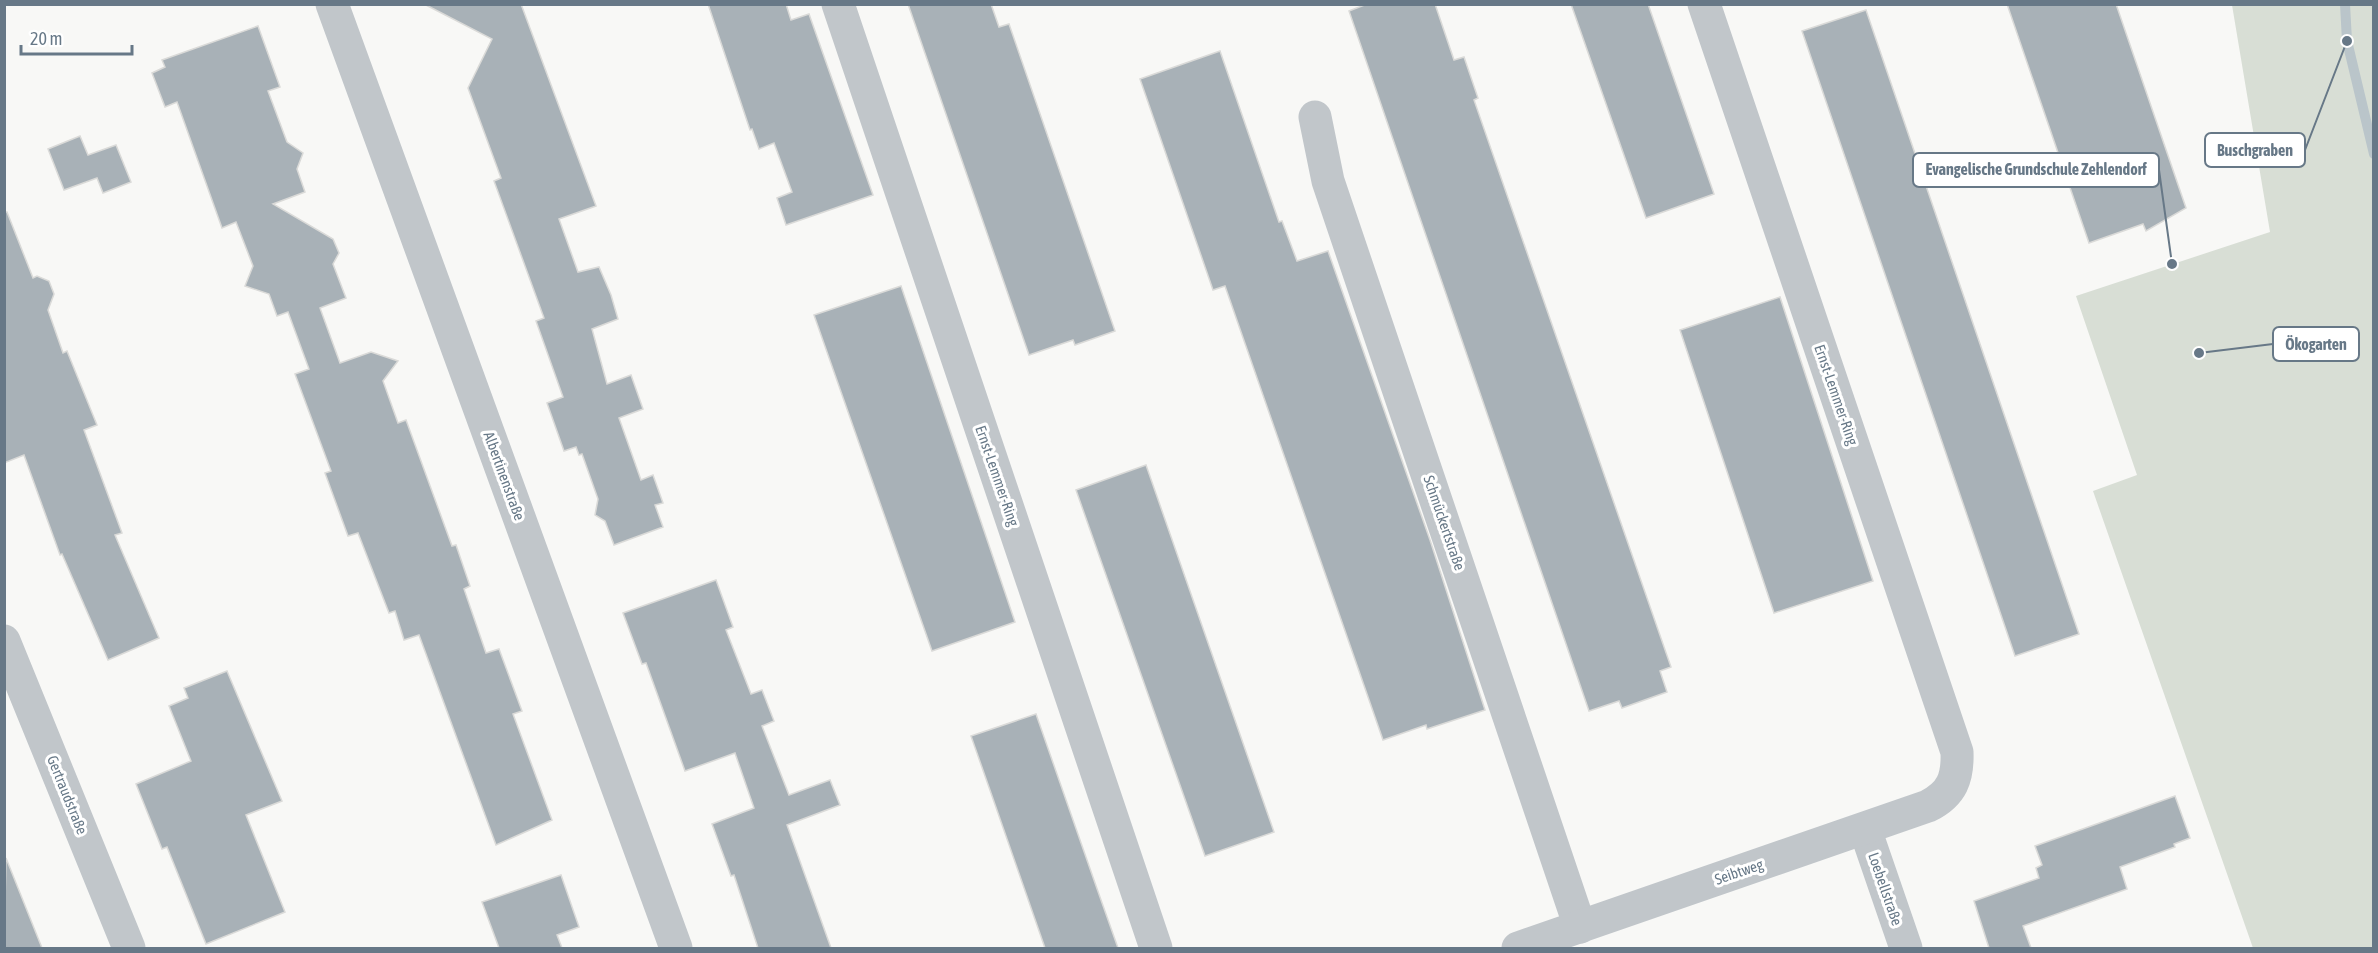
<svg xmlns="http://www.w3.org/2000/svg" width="2378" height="953" font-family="'Asap Condensed',sans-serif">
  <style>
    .green { fill: #d8ded5 }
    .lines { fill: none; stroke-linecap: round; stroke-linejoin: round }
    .stream { stroke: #bac5ca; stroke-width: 10 }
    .building { fill: #a8b1b7; stroke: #dadad8; stroke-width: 1.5 }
    .minor { stroke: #c1c6ca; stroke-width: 33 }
    .labels { text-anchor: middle; stroke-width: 6; stroke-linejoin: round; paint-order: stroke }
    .street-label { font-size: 15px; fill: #677887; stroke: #fff }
    .leader { fill: none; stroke: #677887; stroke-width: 2 }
    .callout-dot { fill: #677887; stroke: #fff; stroke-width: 2 }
    .callout { fill: #fff; stroke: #677887; stroke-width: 2 }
    .callout-label { font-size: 16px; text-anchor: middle; font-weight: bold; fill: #677887 }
  </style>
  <rect width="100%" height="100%" fill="#f8f8f6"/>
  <polygon class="green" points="2232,5 2373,5 2373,948 2253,948 2093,491 2137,475 2076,296 2270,232"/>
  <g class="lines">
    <polyline class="stream" points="2345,4 2347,41 2374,154"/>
  </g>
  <g class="building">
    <polygon points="424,4 521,4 596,206 559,219 578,272 599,267 611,295 618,319 592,329 607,384 631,375 643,409 619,418 641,480 653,475 663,503 655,505 663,527 614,545 605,521 595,515 598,499 582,454 579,455 576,447 564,451 547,403 563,397 536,321 544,318 494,181 501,178 468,88 492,39"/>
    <polygon points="708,4 786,4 791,20 809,14 873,195 786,225 777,198 792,192 774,143 759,149 752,129 750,130"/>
    <polygon points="908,4 991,4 999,27 1009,24 1115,331 1075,345 1073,340 1029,355"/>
    <polygon points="1367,4 1435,4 1454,60 1464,57 1478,98 1474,100 1671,667 1660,671 1667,692 1622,708 1619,701 1589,711 1349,11"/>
    <polygon points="1571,4 1648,4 1714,194 1646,218"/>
    <polygon points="2007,4 2116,4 2186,208 2146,231 2143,224 2089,243"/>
    <polygon points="1866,10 2079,634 2015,656 1802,31"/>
    <polygon points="258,26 280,87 268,91 287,142 303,153 297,169 305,192 273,204 333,239 339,253 333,264 346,298 320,308 340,363 371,352 398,361 383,381 398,423 406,420 452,546 456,545 470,586 464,589 486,653 499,649 522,711 513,714 552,820 496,845 419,635 404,640 395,611 389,613 358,533 348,536 325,473 331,471 295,374 309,369 288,312 277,316 269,294 245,286 253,266 236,222 222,228 177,102 165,107 152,73 165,67 162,60"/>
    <polygon points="1220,51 1279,222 1282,221 1297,261 1328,251 1430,540 1485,710 1427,729 1426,725 1383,740 1225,286 1213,290 1140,79"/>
    <polygon points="80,136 88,155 116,145 131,182 103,193 97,178 64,190 48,149"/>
    <polygon points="4,212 7,212 33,278 37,276 49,281 54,294 48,310 63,353 67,351 97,425 84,430 122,533 115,535 159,638 108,660 62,554 60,555 24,455 4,463"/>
    <polygon points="901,286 1015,622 932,651 814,315"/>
    <polygon points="1780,297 1873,581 1774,613 1680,330"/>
    <polygon points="1146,465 1274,832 1205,856 1076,490"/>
    <polygon points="716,580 733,627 726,630 751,694 762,690 774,721 762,726 789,795 830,780 840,805 787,825 831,948 758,948 734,875 731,876 712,824 754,808 735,753 685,771 646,663 642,664 623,613"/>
    <polygon points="227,671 282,801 246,815 285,912 206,944 167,847 162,849 136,784 191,761 169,706 188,698 184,688"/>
    <polygon points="1036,714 1095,883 1118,948 1045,948 991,793 971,736"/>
    <polygon points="2175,796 2190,838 2174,844 2175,847 2120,867 2127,889 2023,926 2031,948 1989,948 1974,901 2039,878 2036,868 2042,865 2035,846"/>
    <polygon points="6,858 42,948 4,948"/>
    <polygon points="561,875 579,927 557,935 562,948 499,948 482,902"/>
  </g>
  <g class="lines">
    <g class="minor">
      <polyline points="332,4 676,948"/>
      <polyline points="838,4 1156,948"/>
      <polyline points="1315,117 1328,181 1580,927"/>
      <polyline points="4,641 129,948"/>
      <polyline points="1865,829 1906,948"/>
      <path d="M1518 948 1928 806C1952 794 1958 778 1957 752L1704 4"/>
    </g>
  </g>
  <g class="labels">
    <g class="street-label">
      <text transform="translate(1836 395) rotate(71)" y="5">Ernst-Lemmer-Ring</text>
      <text transform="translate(504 476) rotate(70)" y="5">Albertinenstraße</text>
      <text transform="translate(997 476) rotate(71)" y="5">Ernst-Lemmer-Ring</text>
      <text transform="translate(1444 523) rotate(71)" y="5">Schmückertstraße</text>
      <text transform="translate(67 795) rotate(68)" y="5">Gertraudstraße</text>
      <text transform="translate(1739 872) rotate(-19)" y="5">Seibtweg</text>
      <text transform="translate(1885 889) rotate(71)" y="5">Loebellstraße</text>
    </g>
  </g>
  <path class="leader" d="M2347 41L2305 150M2172 264L2159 170M2199 353L2273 344"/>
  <g class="callout-dot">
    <circle cx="2347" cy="41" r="6"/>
    <circle cx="2172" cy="264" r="6"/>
    <circle cx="2199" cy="353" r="6"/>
  </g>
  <g class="callout">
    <rect x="2205" y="133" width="100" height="34" rx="6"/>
    <rect x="1913" y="153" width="246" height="34" rx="6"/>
    <rect x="2273" y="327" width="86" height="34" rx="6"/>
  </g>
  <g class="callout-label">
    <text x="2255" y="156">Buschgraben</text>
    <text x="2036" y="175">Evangelische Grundschule Zehlendorf</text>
    <text x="2316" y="350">Ökogarten</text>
  </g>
  <rect width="2378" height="953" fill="none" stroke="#677887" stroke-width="12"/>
  <path d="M21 45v9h111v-9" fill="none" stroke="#677887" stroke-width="3"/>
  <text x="30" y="45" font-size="18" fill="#677887" stroke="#ffffff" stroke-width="4.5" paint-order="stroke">20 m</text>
</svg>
